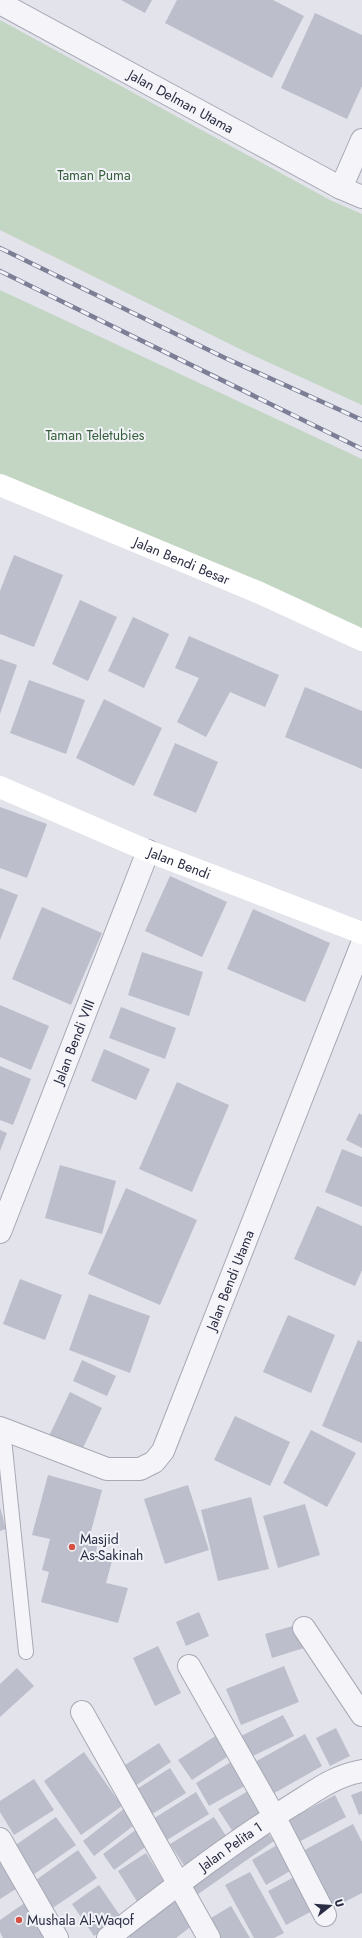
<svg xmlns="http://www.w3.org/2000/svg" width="362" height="1938" font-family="Jost,sans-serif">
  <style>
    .green { fill: #c3d5c3 }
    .building { fill: #bcbecb }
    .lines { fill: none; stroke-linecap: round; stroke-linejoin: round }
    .lane-casing { stroke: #a7a9b5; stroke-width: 16 }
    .street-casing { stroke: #a7a9b5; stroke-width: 24 }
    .lane { stroke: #f5f5f9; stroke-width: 14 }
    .street { stroke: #f5f5f9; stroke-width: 22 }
    .secondary { stroke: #fff; stroke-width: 22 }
    .rail-casing { stroke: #7b7e95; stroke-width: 4.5 }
    .rail { stroke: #f2f3f8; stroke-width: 3; stroke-dasharray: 9; stroke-linecap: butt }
    .poi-dot { fill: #d25345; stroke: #f2f3f8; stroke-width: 1.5 }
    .labels { text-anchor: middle; stroke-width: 4; stroke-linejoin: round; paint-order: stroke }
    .street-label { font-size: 14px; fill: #2a2d43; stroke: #f2f3f8 }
    .park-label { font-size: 14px; fill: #365f39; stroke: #f2f3f8 }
    .poi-label { font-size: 14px; fill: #2a2d43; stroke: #f2f3f8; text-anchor: start }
  </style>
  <rect width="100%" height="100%" fill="#e2e3eb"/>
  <g class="green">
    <polygon points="0,20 330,200 362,214 362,405 246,352 0,230"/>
    <polygon points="0,290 362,459 362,647 0,494"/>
  </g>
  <g class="building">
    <polygon points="121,0 152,0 145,13"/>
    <polygon points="177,0 273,0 304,16 272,78 165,23"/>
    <polygon points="315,13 362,35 362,86 347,119 281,88"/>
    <polygon points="14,555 63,575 34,647 0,634 0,591"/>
    <polygon points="80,600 117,617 88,681 52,664"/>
    <polygon points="133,617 169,634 144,688 108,671"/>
    <polygon points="189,636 279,675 265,707 230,692 206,737 177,722 199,678 175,668"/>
    <polygon points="0,659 17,665 0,714"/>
    <polygon points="29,680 85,700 66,754 10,733"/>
    <polygon points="305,687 362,711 362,769 285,737"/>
    <polygon points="104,699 162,728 134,786 76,758"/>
    <polygon points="175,743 218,762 196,813 153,795"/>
    <polygon points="0,807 47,824 27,878 0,868"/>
    <polygon points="170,876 227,902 202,957 145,931"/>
    <polygon points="0,888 18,895 0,940"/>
    <polygon points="42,907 102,933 71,1005 12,979"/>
    <polygon points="253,909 330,943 305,1002 227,969"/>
    <polygon points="142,952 203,972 189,1016 128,995"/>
    <polygon points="0,1005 49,1026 31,1070 0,1057"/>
    <polygon points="121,1007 176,1028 165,1059 109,1038"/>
    <polygon points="104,1049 150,1069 136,1100 91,1081"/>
    <polygon points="0,1066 31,1079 13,1125 0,1120"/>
    <polygon points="177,1082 229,1105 192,1192 139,1169"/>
    <polygon points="359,1113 362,1115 362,1148 346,1140"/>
    <polygon points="0,1130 7,1133 0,1151"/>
    <polygon points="342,1149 362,1157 362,1207 325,1192"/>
    <polygon points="60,1165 116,1181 102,1234 45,1218"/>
    <polygon points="126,1188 197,1220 160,1305 88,1274"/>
    <polygon points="317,1206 362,1226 362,1270 355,1286 294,1259"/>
    <polygon points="20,1279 62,1295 45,1340 3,1324"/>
    <polygon points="89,1294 150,1316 130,1373 69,1350"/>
    <polygon points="288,1315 335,1335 311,1393 263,1372"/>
    <polygon points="358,1340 362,1342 362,1443 322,1426"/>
    <polygon points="82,1360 116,1376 107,1396 73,1381"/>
    <polygon points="70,1392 102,1408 80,1454 48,1438"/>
    <polygon points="235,1416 290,1442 270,1486 214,1460"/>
    <polygon points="311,1430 356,1453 327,1507 283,1483"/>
    <polygon points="48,1475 102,1490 89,1539 98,1541 96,1552 113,1557 106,1583 128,1588 118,1623 41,1602 49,1572 42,1570 50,1539 32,1535"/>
    <polygon points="188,1485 209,1550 165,1564 144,1499"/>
    <polygon points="251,1497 269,1569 218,1581 201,1510"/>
    <polygon points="305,1504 320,1555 278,1568 263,1516"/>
    <polygon points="0,1507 6,1529 0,1531"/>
    <polygon points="199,1612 209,1636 186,1646 176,1622"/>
    <polygon points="296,1625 304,1648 272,1658 265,1634"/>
    <polygon points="158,1646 181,1693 155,1706 133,1658"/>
    <polygon points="284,1666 299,1702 241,1725 226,1689"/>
    <polygon points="17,1668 34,1686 0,1717 0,1684"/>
    <polygon points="283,1715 294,1736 251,1757 241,1736"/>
    <polygon points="336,1728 350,1756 330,1766 316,1738"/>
    <polygon points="305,1734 322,1766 271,1795 253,1763"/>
    <polygon points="217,1735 230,1755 192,1780 178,1760"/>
    <polygon points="159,1743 171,1762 135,1786 122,1767"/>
    <polygon points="84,1752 122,1806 81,1835 44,1781"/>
    <polygon points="236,1759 250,1783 209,1806 196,1783"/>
    <polygon points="170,1768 186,1793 149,1816 134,1791"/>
    <polygon points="34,1779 54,1810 14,1835 0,1812 0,1801"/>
    <polygon points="253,1788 267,1811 233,1832 218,1809"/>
    <polygon points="362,1791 362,1814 359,1815 351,1795"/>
    <polygon points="196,1792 209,1814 167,1840 153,1819"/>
    <polygon points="335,1795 346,1817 297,1843 286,1821"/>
    <polygon points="125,1808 137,1823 94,1856 83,1841"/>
    <polygon points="56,1817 76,1845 30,1877 10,1849"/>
    <polygon points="214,1817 228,1839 185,1867 170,1844"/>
    <polygon points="353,1824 362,1842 362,1893 329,1910 299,1853"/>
    <polygon points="264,1828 274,1841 194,1897 185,1884"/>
    <polygon points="137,1829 148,1845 114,1870 103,1854"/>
    <polygon points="282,1842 297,1867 266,1885 252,1860"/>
    <polygon points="78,1850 97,1878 51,1909 33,1882"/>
    <polygon points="146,1853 166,1885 138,1903 118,1871"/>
    <polygon points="0,1857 19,1887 0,1899"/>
    <polygon points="250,1872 284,1933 274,1938 254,1938 225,1885"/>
    <polygon points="296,1876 314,1910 286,1925 268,1891"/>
    <polygon points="99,1885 121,1917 94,1936 72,1904"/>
    <polygon points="175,1900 193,1925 176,1938 130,1938 127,1935"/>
    <polygon points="26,1902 38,1920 36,1925 46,1938 3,1938 0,1932 0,1920"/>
    <polygon points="231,1906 250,1938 216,1938 206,1921"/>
  </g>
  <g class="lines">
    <defs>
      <polyline id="lane" points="3,1429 26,1652"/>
      <g id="street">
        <path id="s1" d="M0 3 341 188 362 197"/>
        <polyline points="341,188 362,140"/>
        <path id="s2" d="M0 1232 148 851"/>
        <path id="s3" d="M0 1428 107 1469H140L154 1462 163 1451 362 944"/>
        <polyline points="304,1628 362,1715"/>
        <polyline points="189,1666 274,1816 325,1915"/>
        <polyline points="82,1712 209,1938"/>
        <polyline points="0,1839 57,1938"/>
        <path id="s4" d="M108 1938C168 1892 229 1844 294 1804 315 1791 336 1775 362 1771"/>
      </g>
    </defs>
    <use href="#lane" class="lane-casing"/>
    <use href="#street" class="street-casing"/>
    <use href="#lane" class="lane"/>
    <use href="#street" class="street"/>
    <g class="secondary">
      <path id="s5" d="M0 485 260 593 362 640"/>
      <path id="s6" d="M0 787 148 851 362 933"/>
    </g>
    <defs>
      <g id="rail">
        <polyline points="0,248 223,357 362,420"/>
        <polyline points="0,271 362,449"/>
      </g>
    </defs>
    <use href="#rail" class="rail-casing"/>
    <use href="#rail" class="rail"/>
  </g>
  <g class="poi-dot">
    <circle cx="72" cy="1547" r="4"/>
    <circle cx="19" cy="1920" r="4"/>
  </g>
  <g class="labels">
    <g class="street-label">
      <text dy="5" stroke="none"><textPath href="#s1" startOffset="206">Jalan Delman Utama</textPath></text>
      <text dy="5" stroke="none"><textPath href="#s5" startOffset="197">Jalan Bendi Besar</textPath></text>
      <text dy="5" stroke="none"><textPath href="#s6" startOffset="195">Jalan Bendi</textPath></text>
      <text dy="5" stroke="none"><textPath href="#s2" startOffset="204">Jalan Bendi VIII</textPath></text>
      <text dy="5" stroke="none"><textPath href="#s3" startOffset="361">Jalan Bendi Utama</textPath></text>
      <text dy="5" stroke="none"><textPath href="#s4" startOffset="153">Jalan Pelita 1</textPath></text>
    </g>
    <g class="park-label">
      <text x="94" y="180">Taman Puma</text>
      <text x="95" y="440">Taman Teletubies</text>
    </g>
    <g class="poi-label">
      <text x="80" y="1544">Masjid<tspan x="80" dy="16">As-Sakinah</tspan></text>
      <text x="27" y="1925">Mushala Al-Waqof</text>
    </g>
  </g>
  <g transform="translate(330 1906) rotate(73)" stroke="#f2f3f8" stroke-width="3" paint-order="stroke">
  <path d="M0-3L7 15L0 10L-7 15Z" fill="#2a2d43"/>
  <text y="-6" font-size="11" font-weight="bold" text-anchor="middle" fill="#2a2d43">U</text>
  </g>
</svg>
